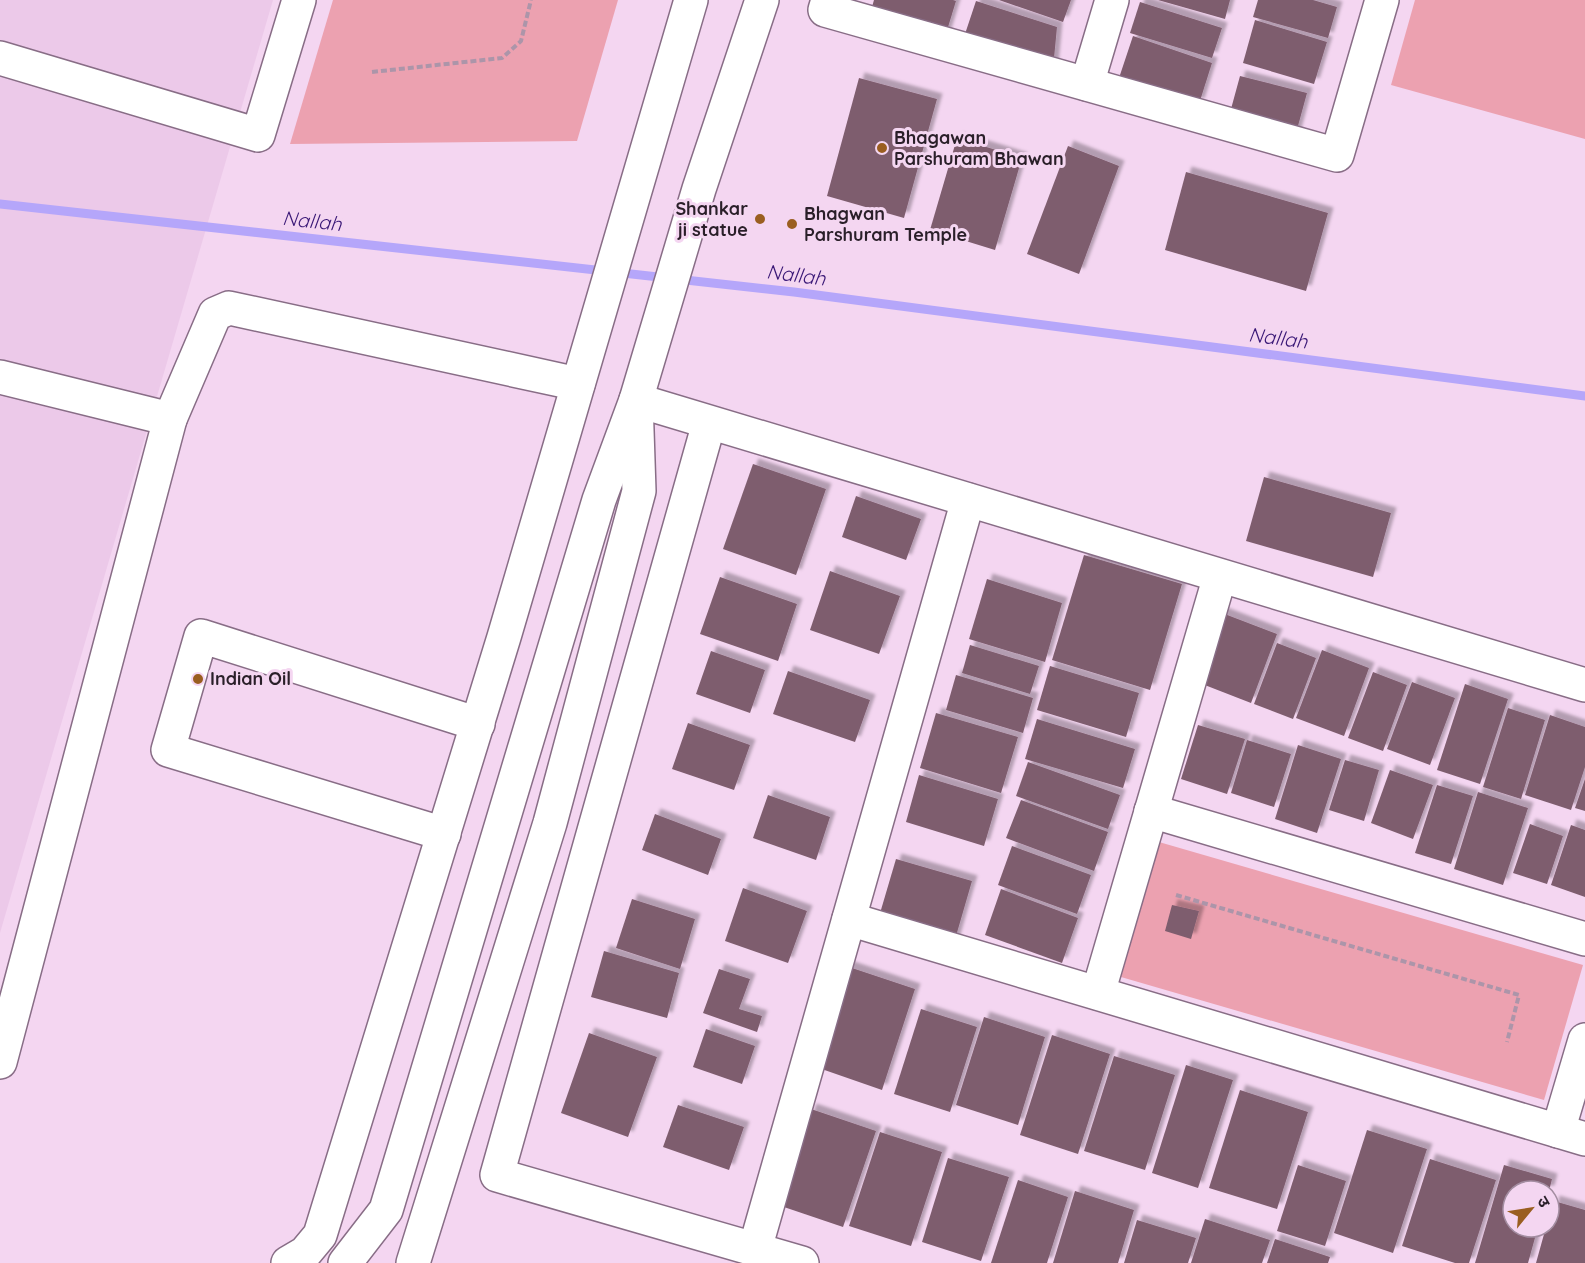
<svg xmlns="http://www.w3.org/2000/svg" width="1585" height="1263" font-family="Quicksand,'Noto Sans Devanagari',sans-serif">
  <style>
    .built { fill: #ecc9e9 }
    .green { fill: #eca1b0 }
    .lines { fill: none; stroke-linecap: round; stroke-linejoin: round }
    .stream { stroke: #b5a6fa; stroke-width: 9 }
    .building { fill: #7e5d6e; filter: url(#shadow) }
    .minor-casing { stroke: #886d86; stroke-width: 36 }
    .path { stroke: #ac95a9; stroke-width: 4; stroke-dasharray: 6 3; stroke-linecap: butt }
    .minor { stroke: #fff; stroke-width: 33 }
    .poi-dot { fill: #9a5e20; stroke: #f4d6f1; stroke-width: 2 }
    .labels { text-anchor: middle; stroke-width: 6; stroke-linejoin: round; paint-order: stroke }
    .poi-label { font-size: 18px; font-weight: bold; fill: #2a1f29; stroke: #f4d6f1; text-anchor: start }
    .water-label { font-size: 20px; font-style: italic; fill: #391776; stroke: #f4d6f1 }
  </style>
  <defs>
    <filter id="shadow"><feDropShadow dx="5.5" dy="-5.5" stdDeviation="1.5" flood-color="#0004"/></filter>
  </defs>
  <rect width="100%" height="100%" fill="#f4d6f1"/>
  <polygon class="built" points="0,0 273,0 0,933"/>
  <g class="green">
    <polygon points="333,0 618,0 577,141 290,144"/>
    <polygon points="1415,0 1585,0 1585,139 1391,85"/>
    <polygon points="1159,842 1583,965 1544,1100 1121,977"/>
  </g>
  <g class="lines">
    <polyline class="stream" points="0,204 794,292 1585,396"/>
  </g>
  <g class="building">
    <polygon points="874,0 953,0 956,1 945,37 870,14"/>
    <polygon points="999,0 1071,0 1063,22"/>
    <polygon points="1158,0 1230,0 1225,19"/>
    <polygon points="1258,0 1313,0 1337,7 1328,38 1253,17"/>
    <polygon points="976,1 1057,27 1053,69 963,40"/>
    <polygon points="1140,2 1222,28 1212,58 1130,33"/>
    <polygon points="1255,20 1327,42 1314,84 1243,63"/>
    <polygon points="1133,36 1212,63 1199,104 1119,78"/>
    <polygon points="1240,76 1307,93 1295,137 1228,120"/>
    <polygon points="859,78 937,99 904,218 827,196"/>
    <polygon points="957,138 1022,158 995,250 930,230"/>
    <polygon points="1068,146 1119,166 1079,274 1027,254"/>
    <polygon points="1186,172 1328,213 1306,291 1165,250"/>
    <polygon points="753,464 826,489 796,575 723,549"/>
    <polygon points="1264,477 1391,513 1373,577 1246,541"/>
    <polygon points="856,496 921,519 906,560 842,537"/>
    <polygon points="1084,555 1182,584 1150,690 1052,660"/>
    <polygon points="830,571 900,596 879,654 810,630"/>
    <polygon points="720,577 797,604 778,661 700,634"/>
    <polygon points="987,579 1062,603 1045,662 969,639"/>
    <polygon points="1222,613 1277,634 1251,703 1197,682"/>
    <polygon points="1277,643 1316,658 1293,719 1254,704"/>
    <polygon points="970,645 1039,666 1030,694 962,673"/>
    <polygon points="1322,650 1369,668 1344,736 1296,718"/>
    <polygon points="711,651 765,670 750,713 696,694"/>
    <polygon points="1050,666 1139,693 1126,737 1037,710"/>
    <polygon points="788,671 870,700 855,742 773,714"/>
    <polygon points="1373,672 1407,685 1383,751 1348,738"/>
    <polygon points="956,675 1033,698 1023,733 946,710"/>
    <polygon points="1412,682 1455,698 1430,765 1387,749"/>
    <polygon points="1465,684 1508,699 1480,784 1437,770"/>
    <polygon points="1508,708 1545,720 1521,799 1483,787"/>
    <polygon points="936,713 1018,737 1001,793 920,768"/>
    <polygon points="1550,715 1585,727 1585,767 1571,810 1525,795"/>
    <polygon points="1037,719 1135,749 1123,788 1025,759"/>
    <polygon points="688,723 750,745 734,790 672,769"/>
    <polygon points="1198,725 1245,739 1227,794 1181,779"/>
    <polygon points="1247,740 1291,754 1274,807 1231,793"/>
    <polygon points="1298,745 1341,759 1317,833 1275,819"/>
    <polygon points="1345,760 1379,770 1364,821 1329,810"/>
    <polygon points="1028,762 1120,795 1108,829 1016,796"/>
    <polygon points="1390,770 1433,785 1413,839 1371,823"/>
    <polygon points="919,775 998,799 984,846 906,822"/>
    <polygon points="1585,779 1585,811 1575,808"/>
    <polygon points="1437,785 1473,796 1451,864 1415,853"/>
    <polygon points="1478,792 1528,808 1503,885 1454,869"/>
    <polygon points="768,795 830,817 816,860 753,838"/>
    <polygon points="1021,800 1108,832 1094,871 1006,838"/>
    <polygon points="655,814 721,839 708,875 642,850"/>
    <polygon points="1530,824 1563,836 1547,884 1513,873"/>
    <polygon points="1571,825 1585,830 1585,897 1551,885"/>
    <polygon points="1012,846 1091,875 1077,914 998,885"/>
    <polygon points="896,859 972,881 954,943 878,920"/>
    <polygon points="743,888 807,911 788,963 725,941"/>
    <polygon points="1001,889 1078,918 1062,963 985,935"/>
    <polygon points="632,899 695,919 680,969 616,948"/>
    <polygon points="1172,905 1199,911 1191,939 1165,931"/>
    <polygon points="604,951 679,973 667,1018 591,997"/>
    <polygon points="846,966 915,989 882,1090 813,1066"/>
    <polygon points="719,969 750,979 739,1009 762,1016 757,1032 703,1013"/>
    <polygon points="921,1009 977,1027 950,1112 894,1094"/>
    <polygon points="984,1017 1045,1037 1018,1125 956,1105"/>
    <polygon points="706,1029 755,1046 742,1084 693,1067"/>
    <polygon points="589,1033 657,1057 628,1137 561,1113"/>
    <polygon points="1052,1035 1110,1054 1078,1154 1020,1135"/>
    <polygon points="1114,1056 1175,1075 1145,1170 1084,1151"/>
    <polygon points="1186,1065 1233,1080 1198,1188 1152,1173"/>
    <polygon points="1240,1090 1308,1112 1277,1209 1209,1188"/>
    <polygon points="678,1105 744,1127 729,1170 663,1147"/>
    <polygon points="811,1109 876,1131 843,1227 778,1205"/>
    <polygon points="1367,1130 1427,1149 1393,1253 1334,1233"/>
    <polygon points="880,1132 942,1152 911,1246 849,1226"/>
    <polygon points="948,1158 1009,1177 981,1261 922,1242"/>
    <polygon points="1430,1159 1496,1180 1469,1263 1455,1263 1402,1246"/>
    <polygon points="1298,1165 1346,1181 1325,1246 1277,1231"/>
    <polygon points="1504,1165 1552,1179 1549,1191 1513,1191 1513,1227 1538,1227 1528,1263 1475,1263"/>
    <polygon points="1018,1180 1068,1197 1047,1263 991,1263"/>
    <polygon points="1075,1191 1134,1210 1118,1263 1053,1263"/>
    <polygon points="1554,1201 1585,1210 1585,1263 1536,1263 1546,1227 1549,1227"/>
    <polygon points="1205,1219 1270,1240 1262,1263 1191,1263"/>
    <polygon points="1137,1220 1196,1238 1188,1263 1124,1263"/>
    <polygon points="1275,1239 1330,1257 1328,1263 1267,1263"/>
  </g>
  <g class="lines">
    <defs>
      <g id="minor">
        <polyline points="828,0 825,10 1337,155 1382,0"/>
        <polyline points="0,58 258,135 299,0"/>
        <polyline points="1087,84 1112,0"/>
        <polyline points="0,377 170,419 0,1062"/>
        <polyline points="170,419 215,314 229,308 578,384"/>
        <polyline points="709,423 497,1175 802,1263"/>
        <polyline points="1151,811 1585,939"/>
        <polyline points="444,834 168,750 201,636 478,724"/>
        <polyline points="849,919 1585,1139"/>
        <polyline points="1098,993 1220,576"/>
        <polyline points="1558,1131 1585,1040"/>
        <polyline points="755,1249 968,500"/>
        <polyline points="288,1263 305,1253 320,1235 504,637 691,0"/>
        <polyline points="345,1263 386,1210 599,500 636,400 1585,685"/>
        <polyline points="413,1263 550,823 639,491 636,400 699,189 762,0"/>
      </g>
    </defs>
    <use href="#minor" class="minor-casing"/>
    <g class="path">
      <polyline points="372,72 502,58 521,41 531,0"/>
      <polyline points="1176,895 1519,995 1507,1042"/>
    </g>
    <use href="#minor" class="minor"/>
  </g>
  <g class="poi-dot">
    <circle cx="882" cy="148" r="6"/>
    <circle cx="760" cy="219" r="6"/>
    <circle cx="792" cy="224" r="6"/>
    <circle cx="198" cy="679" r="6"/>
  </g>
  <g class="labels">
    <g class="poi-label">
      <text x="894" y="144">Bhagawan<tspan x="894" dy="21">Parshuram Bhawan</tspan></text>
      <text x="748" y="215" text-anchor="end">Shankar<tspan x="748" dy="21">ji statue</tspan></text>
      <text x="804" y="220">Bhagwan<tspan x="804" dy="21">Parshuram Temple</tspan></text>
      <text x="210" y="685">Indian Oil</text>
    </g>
    <g class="water-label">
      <text transform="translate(312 221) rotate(6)" y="7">Nallah</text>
      <text transform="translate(796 275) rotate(7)" y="7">Nallah</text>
      <text transform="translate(1278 338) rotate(7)" y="7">Nallah</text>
    </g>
  </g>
  <g transform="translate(1531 1209) rotate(60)"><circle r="28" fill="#f4d6f1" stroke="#a38da1" stroke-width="1.5"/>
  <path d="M0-4.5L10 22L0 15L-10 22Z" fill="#9a5e20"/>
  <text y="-9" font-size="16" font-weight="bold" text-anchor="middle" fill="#2a1f29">उ</text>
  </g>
</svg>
